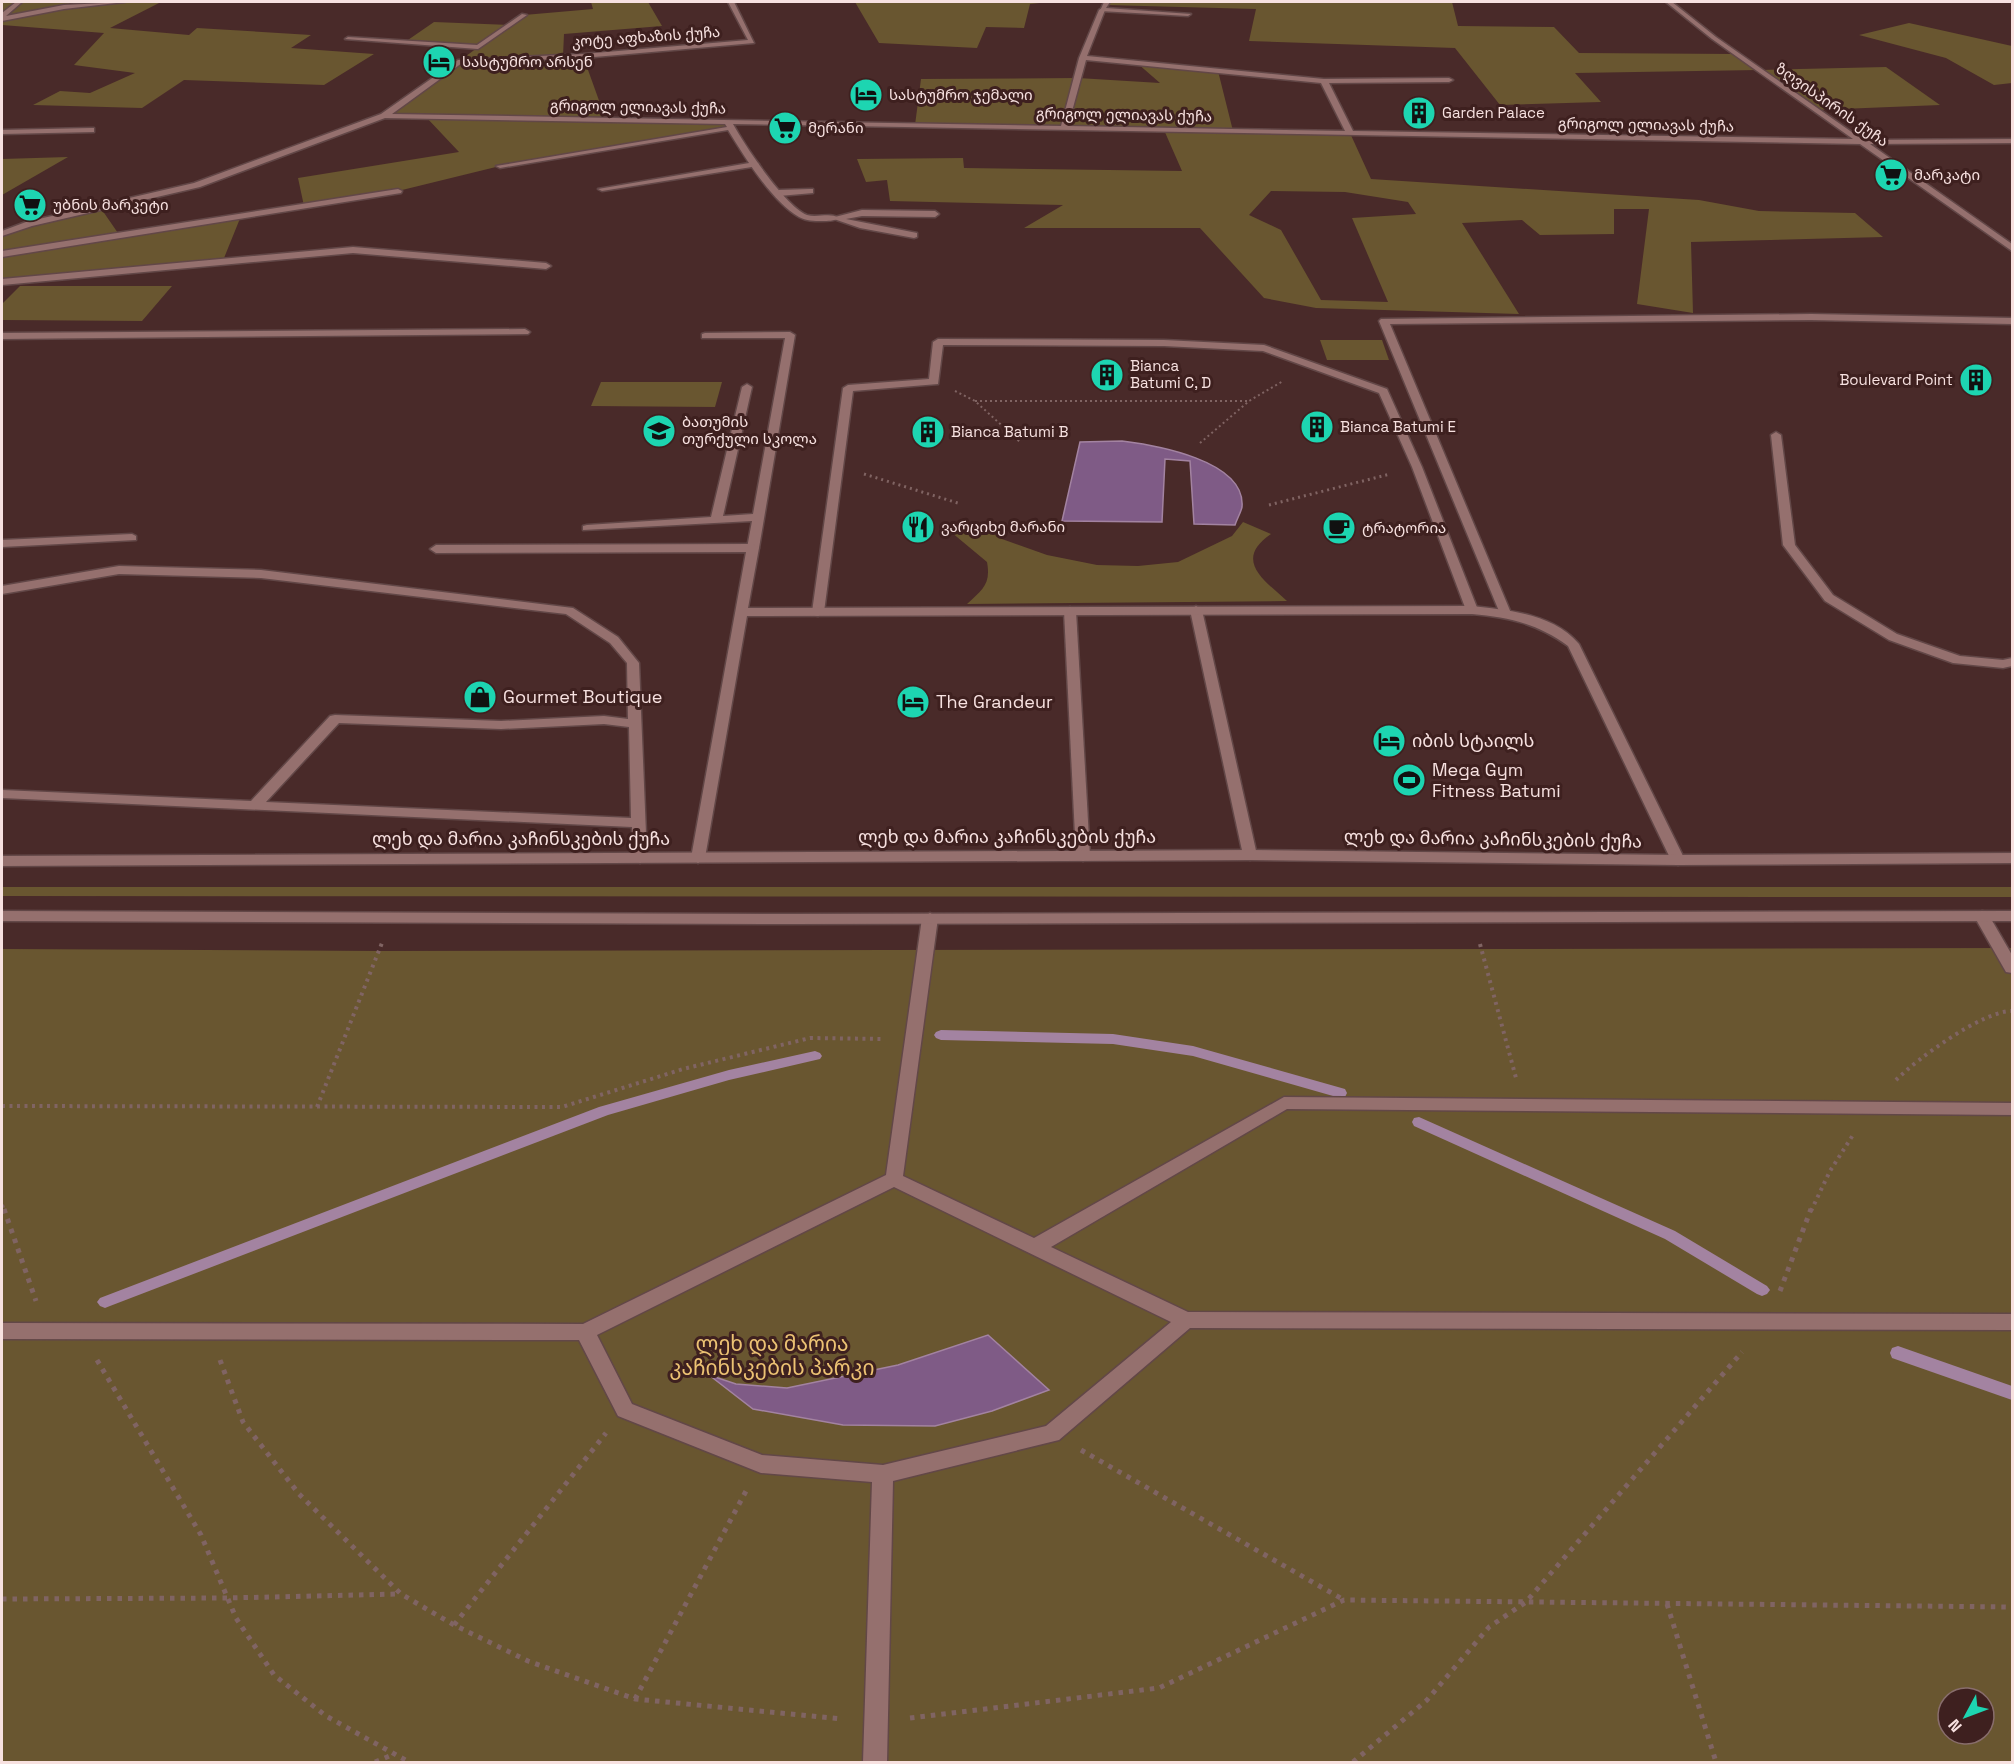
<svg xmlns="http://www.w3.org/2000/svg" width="2014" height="1764" font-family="'Space Grotesk','Noto Sans Georgian',sans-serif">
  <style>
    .green { fill: #695630; fill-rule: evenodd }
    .water { fill: #7f5b86; stroke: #a383a1; stroke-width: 1.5 }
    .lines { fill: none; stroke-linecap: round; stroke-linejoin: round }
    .stream { fill: #a383a1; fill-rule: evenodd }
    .service-casing { stroke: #624747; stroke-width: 3 }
    .pedestrian-casing { stroke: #624747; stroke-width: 3 }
    .minor-casing { stroke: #624747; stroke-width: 3 }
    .secondary-casing { stroke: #624747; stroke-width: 3 }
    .path-far3 { stroke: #806463; stroke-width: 2; stroke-dasharray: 2 3; stroke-linecap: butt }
    .path-far2 { stroke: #806463; stroke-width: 3; stroke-dasharray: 2 4; stroke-linecap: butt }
    .path-far1 { stroke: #806463; stroke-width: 4; stroke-dasharray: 3 4.5; stroke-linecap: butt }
    .path { stroke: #806463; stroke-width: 5; stroke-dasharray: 4.5 6; stroke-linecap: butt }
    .service { fill: #95706e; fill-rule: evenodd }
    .pedestrian { fill: #95706e; fill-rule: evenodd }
    .minor { fill: #95706e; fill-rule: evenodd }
    .secondary { fill: #95706e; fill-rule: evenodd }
    .labels { text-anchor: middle; stroke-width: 6; stroke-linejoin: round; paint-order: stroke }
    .far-street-label { font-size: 15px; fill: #f7e1e0; stroke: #3e201f }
    .far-poi-label { font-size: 15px; fill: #f7e1e0; stroke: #3e201f; text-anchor: start }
    .poi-label { font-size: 18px; fill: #f7e1e0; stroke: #3e201f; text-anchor: start }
    .street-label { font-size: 18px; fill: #f7e1e0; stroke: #3e201f }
    .near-park-label { font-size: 21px; fill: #ecc273; stroke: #3e201f }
  </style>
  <rect width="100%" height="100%" fill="#492a29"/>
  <g class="green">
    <polygon points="2,2 71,2 66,7 122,2 161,2 110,28 189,35 197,28 311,35 291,48 374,54 324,85 184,80 142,108 33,105 60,91 90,93 135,73 74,65 104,33 2,25"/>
    <polygon points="591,2 648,2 662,26 564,34 563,56 583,56 606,120 728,122 731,128 500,166 398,191 304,206 298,178 459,152 426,117 384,116 477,48 405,42 434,22 510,25 524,15 593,9"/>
    <polygon points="855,2 1049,2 1030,4 1024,28 986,27 977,48 879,43"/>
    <polygon points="1107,2 1452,2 1458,26 1554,27 1579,53 1735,54 1758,70 1575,73 1601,102 1500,105 1455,48 1249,41 1256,9 1106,5"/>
    <polygon points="1909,23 2012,46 2012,83 1994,85 1946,58 1859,35"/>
    <path d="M1137 63 1218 71 1233 131 1350 133 1371 179 1699 200 1759 211 1855 213 1883 237 1691 242 1693 313 1637 304 1649 209H1614V234L1540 235 1522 220 1462 223 1519 314 1316 308 1264 298 1200 228H1024L1063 205 890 201 887 180 866 182 857 159 963 158 964 168 1182 171 1164 130 915 125 921 79 1078 78 1160 83ZM1271 191 1345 192 1408 202 1416 214 1352 218 1388 302 1321 300 1281 230 1249 215Z"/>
    <polygon points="1886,67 1940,105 1816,110 1761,70"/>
    <polygon points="68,157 2,195 2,159"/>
    <polygon points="100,207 120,236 241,216 222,263 2,282 2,234 29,224"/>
    <polygon points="20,286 172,286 142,321 2,320 2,304"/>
    <polygon points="1320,340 1382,340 1389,360 1327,360"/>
    <polygon points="601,382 722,382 715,407 591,406"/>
    <path d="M1243 522 1271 534C1233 560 1264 580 1287 601L967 604C983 589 991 584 987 562L951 532 985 524 1002 539 1047 555 1097 565 1138 566 1178 562 1232 536Z"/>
    <polygon points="2,887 2012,887 2012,897 2,896"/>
    <path d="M2012 948V1762H2V949L379 951ZM1948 1698H1984V1734H1948Z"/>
  </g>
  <g class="water">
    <path d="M1122 441C1154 445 1246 460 1242 507 1241 512 1237 519 1235 525L1194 524 1190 461 1165 459 1162 522 1062 521 1080 442Z"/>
    <polygon points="988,1335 1049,1390 992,1411 935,1426 843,1425 753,1409 709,1375 736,1384 787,1388 898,1365"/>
  </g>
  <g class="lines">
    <g class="stream">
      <polygon points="941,1030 1113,1034 1193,1046 1345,1089 1347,1093 1345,1097 1340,1098 1193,1056 1113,1044 941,1040 936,1038 934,1035 936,1032"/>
      <polygon points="815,1051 820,1053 822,1056 820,1059 729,1080 608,1115 110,1306 105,1308 100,1306 97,1302 100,1298 599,1107 729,1070"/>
      <polygon points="1419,1117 1675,1231 1767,1286 1770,1290 1767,1294 1762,1296 1757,1294 1665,1239 1414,1126 1412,1122 1414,1118"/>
      <polygon points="1898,1346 2012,1386 2012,1400 1892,1358 1890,1353 1892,1348"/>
    </g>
    <defs>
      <g id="service">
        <polygon points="1104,2 1110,2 1106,8 1191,14 1188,16 1100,11"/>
        <polygon points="522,14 527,15 478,49 345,39 348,37 477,45"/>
        <polygon points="91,128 94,128 94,132 2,134 2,130"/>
        <polygon points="755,162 759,164 758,166 602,191 598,189"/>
        <polygon points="398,189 402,191 401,193 2,257 2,251"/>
        <polygon points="810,189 813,189 813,193 779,196 775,193 779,190"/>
        <polygon points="862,210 935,211 939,214 935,217 862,216 846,219 917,233 917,237 914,238 860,228 831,218"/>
        <polygon points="353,247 546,263 551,266 546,269 353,253 2,285 2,279"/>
        <polygon points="1811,314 2012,318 2012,324 1811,320 1390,324 1511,613 1505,617 1501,616 1379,321 1381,319"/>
        <polygon points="705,333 790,332 795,335 759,548 753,552 747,548 752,521 583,530 583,526 587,525 711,517 742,387 747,384 752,387 723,516 753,514 785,338 702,338 702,334"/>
        <polygon points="938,339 1164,340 1264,345 1387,389 1422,467 1478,610 1472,614 1466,610 1412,467 1379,393 1263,351 1164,346 943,345 938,384 853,391 824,612 818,616 814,615 812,612 843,388 848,385 929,379 933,342"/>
        <polygon points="1776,432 1781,435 1795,545 1833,595 1897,634 1960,656 2003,660 2012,658 2012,666 2003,668 1953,663 1889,640 1825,601 1783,545 1771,435"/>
        <polygon points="132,534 136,536 136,540 2,547 2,540"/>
        <path d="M119 566 261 570 573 608 618 637 639 663 647 858 640 863 633 858 632 827 2 798V790L251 801 330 716 335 715 501 721 604 716 628 719 627 663 610 643 566 614 261 578 119 574 2 594V586ZM339 723 501 729 604 724 629 727 631 818 266 802Z"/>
        <polygon points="1196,606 1202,610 1257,855 1250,860 1243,855 1190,610"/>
        <polygon points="1070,607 1076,611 1090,856 1083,861 1076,856 1064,611"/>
      </g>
      <g id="pedestrian">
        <polygon points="1982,911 1987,912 2012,955 2012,973 2006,972 1974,916"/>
        <path d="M930 913 938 918 903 1176 1034 1238 1284 1097 2012 1103V1115L1287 1109 1051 1247 1188 1312 2012 1314V1330L1190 1328 1059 1440 893 1481 887 1762H863L872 1482 761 1473 618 1416 579 1340 2 1339V1323L583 1324 886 1175 922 918ZM894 1187 1171 1322 1046 1426 883 1465 762 1455 632 1404 597 1335Z"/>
      </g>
      <g id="minor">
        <polygon points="16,2 22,2 6,16 64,5 125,2 64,9 2,21 2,13"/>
        <path d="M728 2H734L754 43 583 58 462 63 392 114 1061 126 1079 58 1099 10 1102 8 1105 10 1087 56 1324 79 1449 78 1453 80 1449 82 1329 83 1353 131 1853 139 1712 39 1666 2H1672L1716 37 1863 140 2012 139V143L1870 144 2012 244V251L1860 144 733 124C745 146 785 206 807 215 818 218 830 212 839 218 834 221 828 221 822 221 814 221 806 221 799 217 772 202 744 156 728 130L500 168 496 166 727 127 725 124 385 118 200 187 32 226 2 236V231L26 222 194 183 381 114 458 60 583 54 748 40ZM1086 60 1321 83 1345 131 1068 126Z"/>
        <polygon points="525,329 530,332 528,334 2,339 2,333"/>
        <path d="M753 544 759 548 748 608 1472 606C1508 610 1554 614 1579 644L1685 860 1678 865 1671 860 1568 646C1538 624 1509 617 1472 614L747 616 705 858 698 863 691 858 746 552 436 553 430 549 436 545Z"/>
      </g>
      <g id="secondary">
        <polygon points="1250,850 1678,855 2012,853 2012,863 1678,865 1250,860 2,866 2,856"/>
        <polygon points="2,911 789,914 2012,911 2012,921 789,924 2,921"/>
      </g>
    </defs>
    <use href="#service" class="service-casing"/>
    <use href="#pedestrian" class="pedestrian-casing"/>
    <use href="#minor" class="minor-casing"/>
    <use href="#secondary" class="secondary-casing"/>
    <g class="path-far3">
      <polyline points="955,391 975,401 1020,442"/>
      <polyline points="975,401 1249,401"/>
      <polyline points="1200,443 1249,401 1283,381"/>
    </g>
    <g class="path-far2">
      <polyline points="864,474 961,504"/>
      <polyline points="1269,505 1390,474"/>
    </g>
    <g class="path-far1">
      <polyline points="1480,944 1516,1078"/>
      <path d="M1896 1080C1917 1059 1982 1011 2012 1011"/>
      <polyline points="2,1106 562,1107 683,1069 810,1038 882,1039"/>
      <polyline points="317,1107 382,943"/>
      <polyline points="2,1205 4,1211"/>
      <polyline points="1811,1211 1830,1171 1853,1135"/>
    </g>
    <g class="path">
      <polyline points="4,1209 36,1301"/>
      <polyline points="1780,1291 1811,1209"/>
      <polyline points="97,1360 201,1535 236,1618 274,1675 326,1716 409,1762"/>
      <polyline points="220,1360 243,1422 299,1494 401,1594 454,1625 528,1661 635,1699 843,1719"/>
      <polyline points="1081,1450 1344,1600"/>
      <polyline points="2,1599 227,1598 400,1594"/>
      <polyline points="1667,1604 1716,1762"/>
      <polyline points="454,1625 606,1433"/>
      <polyline points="635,1699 746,1491"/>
      <polyline points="910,1718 1159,1688 1344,1600 2012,1607"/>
      <polyline points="375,1762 392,1755"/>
      <polyline points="1353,1762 1427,1700 1489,1627 1526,1602 1742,1352"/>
    </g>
    <use href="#service" class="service"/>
    <use href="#pedestrian" class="pedestrian"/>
    <use href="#minor" class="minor"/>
    <use href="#secondary" class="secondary"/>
  </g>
  <defs>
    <symbol id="hotel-disc" viewBox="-11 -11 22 22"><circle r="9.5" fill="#1dd5b1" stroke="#3e201f"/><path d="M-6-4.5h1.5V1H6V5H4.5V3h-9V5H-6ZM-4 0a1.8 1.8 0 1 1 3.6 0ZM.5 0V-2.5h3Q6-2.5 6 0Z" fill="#111"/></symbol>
    <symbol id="building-disc" viewBox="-11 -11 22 22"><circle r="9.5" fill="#1dd5b1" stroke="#3e201f"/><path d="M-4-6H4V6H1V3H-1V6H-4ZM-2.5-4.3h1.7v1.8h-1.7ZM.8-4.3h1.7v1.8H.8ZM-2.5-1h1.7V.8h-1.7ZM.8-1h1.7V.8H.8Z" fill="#111"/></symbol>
    <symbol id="supermarket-disc" viewBox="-11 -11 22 22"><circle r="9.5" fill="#1dd5b1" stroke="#3e201f"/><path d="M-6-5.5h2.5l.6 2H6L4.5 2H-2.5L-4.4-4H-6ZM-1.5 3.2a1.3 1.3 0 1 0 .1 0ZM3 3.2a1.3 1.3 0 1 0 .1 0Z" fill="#111"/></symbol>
    <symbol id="school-disc" viewBox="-11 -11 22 22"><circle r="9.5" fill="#1dd5b1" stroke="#3e201f"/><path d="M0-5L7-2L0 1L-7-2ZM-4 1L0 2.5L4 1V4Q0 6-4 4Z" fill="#111"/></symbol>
    <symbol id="restaurant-disc" viewBox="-11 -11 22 22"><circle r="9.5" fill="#1dd5b1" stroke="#3e201f"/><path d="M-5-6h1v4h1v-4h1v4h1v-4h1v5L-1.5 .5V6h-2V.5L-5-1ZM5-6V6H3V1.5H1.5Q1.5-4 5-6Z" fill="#111"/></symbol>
    <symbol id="cafe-disc" viewBox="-11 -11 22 22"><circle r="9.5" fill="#1dd5b1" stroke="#3e201f"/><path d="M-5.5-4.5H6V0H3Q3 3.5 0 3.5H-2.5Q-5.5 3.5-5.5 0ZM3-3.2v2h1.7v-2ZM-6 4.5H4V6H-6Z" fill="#111"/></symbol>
    <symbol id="shop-disc" viewBox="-11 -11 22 22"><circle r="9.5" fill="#1dd5b1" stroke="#3e201f"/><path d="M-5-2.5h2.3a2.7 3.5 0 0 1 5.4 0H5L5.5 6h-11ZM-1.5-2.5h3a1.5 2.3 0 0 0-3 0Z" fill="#111"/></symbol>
    <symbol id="stadium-disc" viewBox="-11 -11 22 22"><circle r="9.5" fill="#1dd5b1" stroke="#3e201f"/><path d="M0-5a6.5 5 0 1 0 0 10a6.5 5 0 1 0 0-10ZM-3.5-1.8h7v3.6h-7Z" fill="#111"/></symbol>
  </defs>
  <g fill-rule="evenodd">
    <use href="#hotel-disc" x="420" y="43" width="38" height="38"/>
    <use href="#hotel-disc" x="847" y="76" width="38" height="38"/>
    <use href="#building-disc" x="1400" y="94" width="38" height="38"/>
    <use href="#supermarket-disc" x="766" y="109" width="38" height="38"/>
    <use href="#supermarket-disc" x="1872" y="156" width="38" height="38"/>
    <use href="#supermarket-disc" x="11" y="186" width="38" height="38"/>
    <use href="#building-disc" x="1088" y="356" width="38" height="38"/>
    <use href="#building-disc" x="1957" y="361" width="38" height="38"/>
    <use href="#building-disc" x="1298" y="408" width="38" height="38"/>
    <use href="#school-disc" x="640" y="412" width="38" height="38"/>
    <use href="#building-disc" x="909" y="413" width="38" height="38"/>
    <use href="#restaurant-disc" x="899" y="508" width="38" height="38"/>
    <use href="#cafe-disc" x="1320" y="509" width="38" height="38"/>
    <use href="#shop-disc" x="461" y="678" width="38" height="38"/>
    <use href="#hotel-disc" x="894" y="683" width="38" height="38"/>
    <use href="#hotel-disc" x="1370" y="722" width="38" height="38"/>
    <use href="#stadium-disc" x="1390" y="761" width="38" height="38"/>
  </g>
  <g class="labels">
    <g class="far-street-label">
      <text transform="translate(646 37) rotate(-4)" y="5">კოტე აფხაზის ქუჩა</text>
      <text transform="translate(1832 105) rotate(35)" y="5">ზღვისპირის ქუჩა</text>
      <text transform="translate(638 107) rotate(1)" y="5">გრიგოლ ელიავას ქუჩა</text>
      <text transform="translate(1124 115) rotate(1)" y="5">გრიგოლ ელიავას ქუჩა</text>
      <text transform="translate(1646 125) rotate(1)" y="5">გრიგოლ ელიავას ქუჩა</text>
    </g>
    <g class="far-poi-label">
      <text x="462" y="67">სასტუმრო არსენ</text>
      <text x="889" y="100">სასტუმრო ჯემალი</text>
      <text x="1442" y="118">Garden Palace</text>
      <text x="808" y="133">მერანი</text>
      <text x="1914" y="180">მარკატი</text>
      <text x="53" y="210">უბნის მარკეტი</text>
      <text x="1130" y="371">Bianca<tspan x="1130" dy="17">Batumi C, D</tspan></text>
      <text x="1953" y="385" text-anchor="end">Boulevard Point</text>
      <text x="682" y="427">ბათუმის<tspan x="682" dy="17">თურქული სკოლა</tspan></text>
      <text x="1340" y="432">Bianca Batumi E</text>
      <text x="951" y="437">Bianca Batumi B</text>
      <text x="941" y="532">ვარციხე მარანი</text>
      <text x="1362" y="533">ტრატორია</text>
    </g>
    <g class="poi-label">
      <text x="503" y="703">Gourmet Boutique</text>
      <text x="936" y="708">The Grandeur</text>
      <text x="1412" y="747">იბის სტაილს</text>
      <text x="1432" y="776">Mega Gym<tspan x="1432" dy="21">Fitness Batumi</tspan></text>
    </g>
    <g class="street-label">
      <text x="1007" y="843">ლეხ და მარია კაჩინსკების ქუჩა</text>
      <text x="521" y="845">ლეხ და მარია კაჩინსკების ქუჩა</text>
      <text transform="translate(1493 839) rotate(1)" y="6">ლეხ და მარია კაჩინსკების ქუჩა</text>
    </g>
    <g class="near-park-label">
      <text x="772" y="1351">ლეხ და მარია<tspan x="772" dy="24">კაჩინსკების პარკი</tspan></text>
    </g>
  </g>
  <rect width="2014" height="1764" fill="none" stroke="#f7e1e0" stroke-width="6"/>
  <g transform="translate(1966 1716) rotate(229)"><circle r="28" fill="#3e201f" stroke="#886d6c" stroke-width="1.5"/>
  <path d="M0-4.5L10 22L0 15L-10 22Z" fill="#1dd5b1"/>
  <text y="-9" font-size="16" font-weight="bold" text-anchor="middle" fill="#f7e1e0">N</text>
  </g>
</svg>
